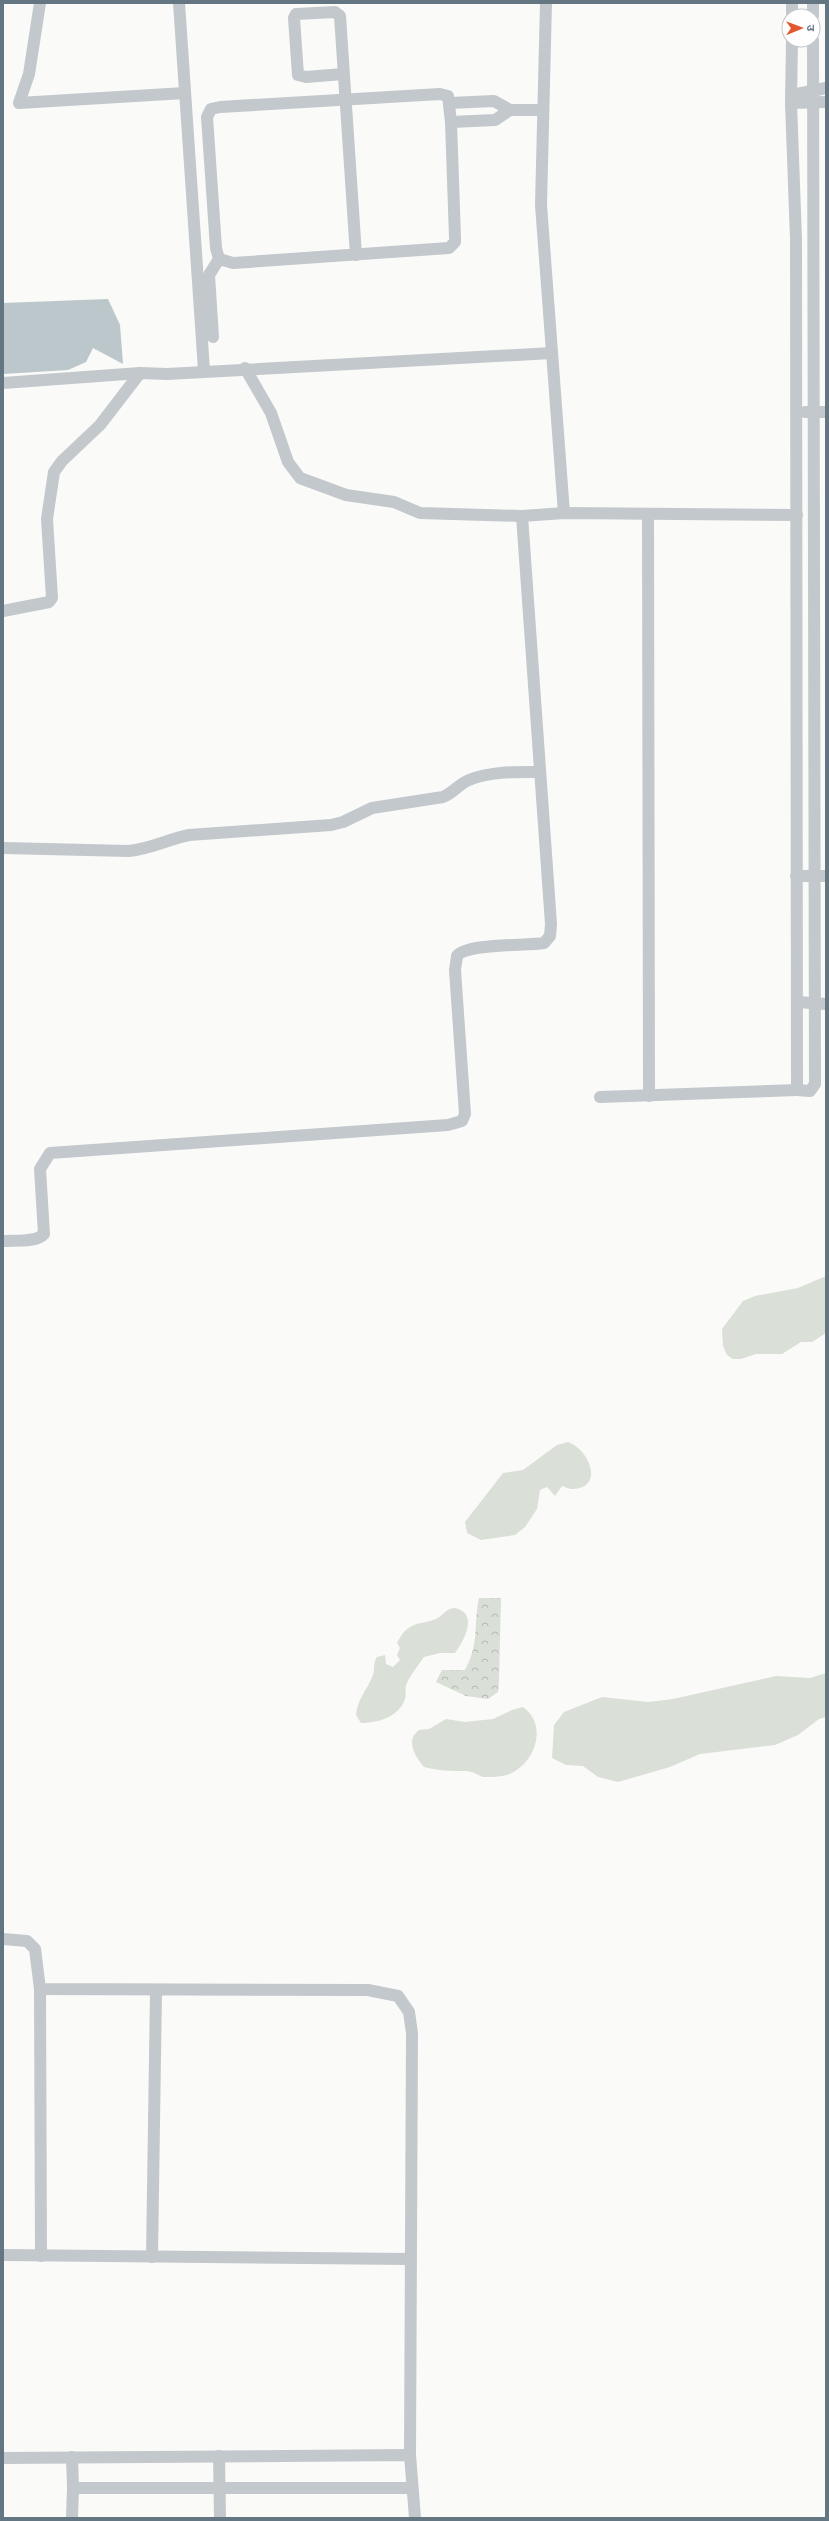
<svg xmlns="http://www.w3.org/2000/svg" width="829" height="2521" font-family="Signika,'Noto Sans Devanagari',sans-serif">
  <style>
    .green { fill: #dadfd7 }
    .forest { fill: url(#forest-crowns) }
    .water { fill: #bbc7cb }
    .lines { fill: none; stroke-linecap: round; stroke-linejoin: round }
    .minor { stroke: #c3c8cc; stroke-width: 12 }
  </style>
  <defs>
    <pattern id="forest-crowns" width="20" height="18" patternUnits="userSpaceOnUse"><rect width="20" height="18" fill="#dadfd7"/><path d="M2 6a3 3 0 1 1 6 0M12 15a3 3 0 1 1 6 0" fill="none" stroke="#b4b9b4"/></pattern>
  </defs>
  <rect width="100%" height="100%" fill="#fafaf8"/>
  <g class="green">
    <polygon points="826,1276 826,1333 812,1342 801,1342 782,1354 756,1354 741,1359 733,1359 727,1355 723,1346 722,1329 743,1301 755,1296 798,1288"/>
    <path d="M568 1442C589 1449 605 1487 573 1489 568 1489 566 1487 562 1486L555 1496 547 1487 540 1490 537 1509 525 1527 515 1535 481 1540 467 1533 465 1522 503 1473 523 1470 557 1445Z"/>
    <path d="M455 1608C479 1613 464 1641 455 1653H440L424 1657C418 1666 411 1674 407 1683 404 1688 407 1694 405 1699 399 1717 378 1723 361 1723L356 1715C357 1699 368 1689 373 1675 375 1669 373 1663 377 1657L385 1655 386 1664 393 1667 400 1660 397 1655 400 1648 397 1643C409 1620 418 1626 436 1619 444 1615 445 1609 455 1608Z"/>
    <polygon points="826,1673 826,1717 819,1719 798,1735 775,1745 700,1754 670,1767 618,1782 598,1777 583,1766 566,1765 552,1758 554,1725 564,1712 602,1697 648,1702 673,1699 776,1676 810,1678"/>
    <path d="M523 1707C551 1727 532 1771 502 1776 497 1777 489 1777 483 1777 478 1775 472 1771 466 1771 451 1771 439 1771 424 1767 415 1756 405 1741 419 1730L429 1729 446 1719 465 1722 493 1719 512 1710Z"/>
  </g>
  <path class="forest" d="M479 1598H501L499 1681 498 1692 488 1699 466 1696 436 1682 442 1670H465C480 1642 473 1626 479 1598Z"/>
  <polygon class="water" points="108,299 120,325 123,364 93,348 86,362 68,370 3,374 3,303"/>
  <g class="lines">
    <g class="minor">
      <polyline points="40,3 29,74 19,103 185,93"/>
      <polyline points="179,3 204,370"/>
      <polyline points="546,3 541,205 564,513"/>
      <polyline points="792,16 792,3"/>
      <polyline points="813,16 813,3"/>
      <polyline points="792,40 791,103 796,239 797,1090 810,1091 815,1084 813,40"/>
      <polyline points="343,74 306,77 298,75 294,18 296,14 335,12 340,16 356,255"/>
      <polygon points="440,94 448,96 451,122 455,238 455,242 449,248 233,263 219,259 216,248 207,117 211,109 220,107"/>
      <polyline points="792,95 826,88"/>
      <polyline points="450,103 494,101 510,110 543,110"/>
      <polyline points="791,103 826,102"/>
      <polyline points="451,122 495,120 510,110"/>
      <polyline points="213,337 209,275 219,259"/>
      <polyline points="245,368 271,413 288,462 300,478 346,495 394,502 420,513 522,516"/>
      <polyline points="3,383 140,373 167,374 552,353"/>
      <polyline points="805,412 826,412"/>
      <polyline points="648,514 649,1096"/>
      <polyline points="3,611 49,602 52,598 47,519 54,472 62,461 100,425 140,373"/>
      <path d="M3 848 129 851C150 849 169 839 189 835L331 825 343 822 372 808 443 797C453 793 459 784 469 780 491 771 517 772 540 772"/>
      <polyline points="796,876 826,876"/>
      <polyline points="797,1002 826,1004"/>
      <polyline points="600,1097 797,1090"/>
      <path d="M3 1241C15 1240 36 1243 44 1234L40 1169 50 1153 448 1125 462 1121 465 1114 455 970 457 956C467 943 525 946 544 943L550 936 551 924 522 516 564 513 797 515"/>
      <polyline points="3,1939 27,1941 35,1949 40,1989 368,1990 398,1996 409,2012 412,2033 410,2455"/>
      <polyline points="40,1989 41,2256"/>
      <polyline points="3,2255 410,2259"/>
      <polyline points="152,2257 156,1990"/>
      <polyline points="219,2456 220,2518"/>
      <polyline points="72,2457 73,2488"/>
      <polyline points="3,2458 410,2455 415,2518"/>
      <polyline points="72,2518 73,2488 411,2488"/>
    </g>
  </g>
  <rect width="829" height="2521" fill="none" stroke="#657683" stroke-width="8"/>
  <g transform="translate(801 28) rotate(89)"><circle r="19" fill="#ffffff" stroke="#c1c8cd"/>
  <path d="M0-3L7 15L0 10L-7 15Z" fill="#e4572e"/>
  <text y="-6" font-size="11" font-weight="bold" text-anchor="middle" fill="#657683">उ</text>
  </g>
</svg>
